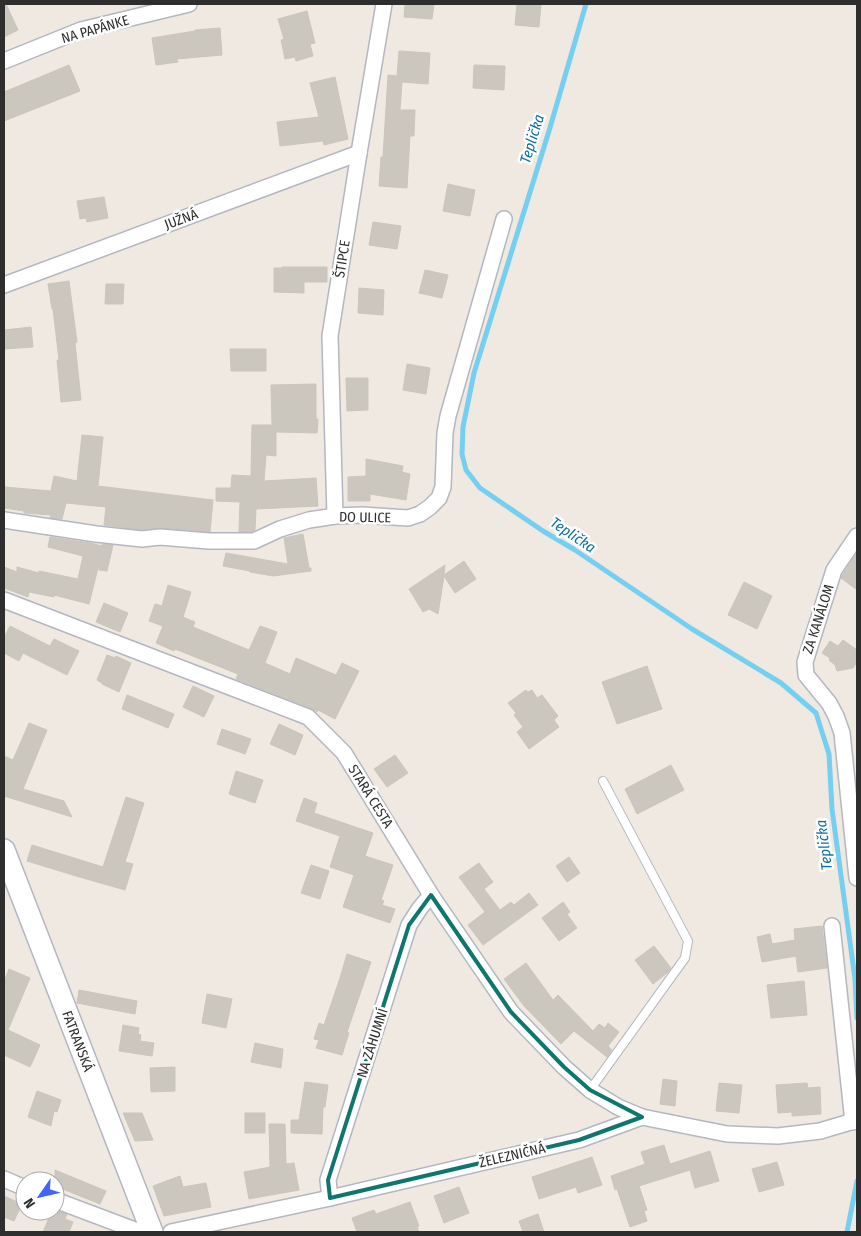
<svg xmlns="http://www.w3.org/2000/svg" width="861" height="1236" font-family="'Fira Sans Condensed',sans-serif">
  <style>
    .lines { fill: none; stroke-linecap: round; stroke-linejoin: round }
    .stream { stroke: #75cff0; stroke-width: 5 }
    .building { fill: #cbc7bf; stroke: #cbc5ba }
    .service-casing { stroke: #b4b7c1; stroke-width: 10 }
    .minor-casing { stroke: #b4b7c1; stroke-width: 18 }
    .secondary-casing { stroke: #b4b7c1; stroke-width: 24 }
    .service { stroke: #fff; stroke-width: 8 }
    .minor { stroke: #fff; stroke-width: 15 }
    .secondary { stroke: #fff; stroke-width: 21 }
    .marked { fill: none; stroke: #0f766e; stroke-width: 4; stroke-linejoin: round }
    .labels { text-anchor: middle; stroke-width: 5; stroke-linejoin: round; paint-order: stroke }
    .street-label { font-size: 14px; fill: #2e2e2e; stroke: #fff }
    .water-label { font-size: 15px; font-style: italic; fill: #0d6fa3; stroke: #fff }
  </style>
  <rect width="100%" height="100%" fill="#efe9e1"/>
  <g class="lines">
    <g class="stream">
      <polyline points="586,4 549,131 474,373 463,427 462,454 466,470 480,488 543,531 575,550 692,629 781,683 816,713 829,754 832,809 855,979 857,1018"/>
      <polyline points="847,1232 857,1181"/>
    </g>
  </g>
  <g class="building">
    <polygon points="4,4 6,4 18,30 4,37"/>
    <polygon points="405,4 434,4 432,19 404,17"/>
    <polygon points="517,4 541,4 539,27 515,25"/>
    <polygon points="307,11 315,43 310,44 313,56 296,61 295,57 285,59 281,40 284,39 278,19"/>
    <polygon points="220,28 222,55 177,59 178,62 156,65 152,38 195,31 195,30"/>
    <polygon points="399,51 430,53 428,84 402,82 400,110 415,110 414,136 410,136 407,188 379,186 381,157 383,157 388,75 397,76"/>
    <polygon points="69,65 80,91 4,121 4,92"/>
    <polygon points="474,65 505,66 504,90 473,88"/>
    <polygon points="335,77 348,139 324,145 323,141 280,146 277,122 319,117 310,83"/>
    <polygon points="448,184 475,190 470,216 443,211"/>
    <polygon points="104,197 108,218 87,222 86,218 80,219 77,201"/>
    <polygon points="373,222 401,226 397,249 369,245"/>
    <polygon points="282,267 327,267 327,282 304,282 304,293 274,292 274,268 282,268"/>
    <polygon points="425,270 448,275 442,298 419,293"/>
    <polygon points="69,281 77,342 75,343 81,400 61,402 57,360 59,360 53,309 52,309 48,284"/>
    <polygon points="106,284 124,284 123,304 105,304"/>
    <polygon points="359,288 384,290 383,315 358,313"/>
    <polygon points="31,327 33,347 4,349 4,330"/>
    <polygon points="230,349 266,349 266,371 231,371"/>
    <polygon points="407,364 430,368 426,394 403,390"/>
    <polygon points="346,378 368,378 368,410 347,411"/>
    <polygon points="316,384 316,419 318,419 317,433 276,432 276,456 266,455 264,481 316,478 318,506 256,509 255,530 252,532 239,532 240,502 216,501 216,488 231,488 232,475 251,476 252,425 272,425 271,385"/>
    <polygon points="82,435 103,437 98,486 213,500 210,532 161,528 142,530 104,525 106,507 66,503 62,519 50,518 51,515 24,513 24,511 4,508 4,487 51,491 54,476 77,481"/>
    <polygon points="366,459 403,466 402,472 410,474 406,500 370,494 370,501 348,501 348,477 366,476"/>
    <polygon points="303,534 309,568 311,568 311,571 273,576 250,572 250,571 223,566 226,553 288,564 284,538"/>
    <polygon points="50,537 90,543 102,546 102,544 113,545 107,571 99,570 99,568 98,568 89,604 54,595 54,597 29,592 28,597 4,588 4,567 17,572 17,567 39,573 39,571 78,579 83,556 48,547"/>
    <polygon points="857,552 857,590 841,578 843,574"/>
    <polygon points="464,561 476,579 455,593 444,576 438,614 429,609 423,612 409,589 445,565 444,575"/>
    <polygon points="744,582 772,596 757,629 728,615"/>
    <polygon points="168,585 191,592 183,617 195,622 193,627 249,650 260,626 277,632 265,663 290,674 296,658 336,675 342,663 359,671 335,719 318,710 317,712 311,708 236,679 238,674 175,649 174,651 156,643 163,626 149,621 155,604 162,606"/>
    <polygon points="104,603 128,613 120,632 96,622"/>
    <polygon points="10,626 50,646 54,639 79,651 67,675 23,653 19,661 4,653 4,638"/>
    <polygon points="843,640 857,650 857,662 853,668 837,671 835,665 829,660 830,658 822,653 830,641 838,646"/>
    <polygon points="107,655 115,658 116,656 131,663 119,692 102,684 102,683 97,680"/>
    <polygon points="647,666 662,709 617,724 602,682"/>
    <polygon points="193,686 214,696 204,717 183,707"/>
    <polygon points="526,690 528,692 532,690 537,698 542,695 558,716 554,720 559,727 529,749 517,732 523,727 514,715 516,713 508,703"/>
    <polygon points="127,695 174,714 168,728 122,709"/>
    <polygon points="29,723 47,730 23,789 64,801 72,817 4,796 4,756 13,760"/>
    <polygon points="279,724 303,735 295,755 270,744"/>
    <polygon points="222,729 251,739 245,754 217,744"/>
    <polygon points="395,755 408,773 387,787 374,769"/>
    <polygon points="671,765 684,790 637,814 625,789"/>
    <polygon points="236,771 263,780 255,803 229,794"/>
    <polygon points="126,797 144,803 125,862 133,864 125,890 76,876 27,861 32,845 103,867"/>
    <polygon points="304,798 317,803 314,813 373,833 365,856 393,865 381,900 384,901 382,905 395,909 390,923 343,907 354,875 330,867 340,836 296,821"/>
    <polygon points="569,857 580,873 567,882 556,866"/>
    <polygon points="479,863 493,882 484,889 500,910 511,902 514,905 529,893 538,905 483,945 468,925 485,912 459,877"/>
    <polygon points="311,865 329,871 320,899 301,893"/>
    <polygon points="563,902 570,912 567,914 577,928 559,941 542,918"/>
    <polygon points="822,926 827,968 798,972 796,956 762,962 757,937 770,934 772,944 795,940 794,929"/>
    <polygon points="654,946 671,968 667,973 653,984 635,960"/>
    <polygon points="347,954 371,962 347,1032 349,1033 342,1055 316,1048 319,1040 314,1039 319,1023 324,1025 340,978"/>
    <polygon points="526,963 553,1000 558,995 593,1031 599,1024 605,1028 608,1023 619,1032 608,1046 612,1050 607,1057 574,1031 561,1044 524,1006 504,979"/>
    <polygon points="9,969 30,978 8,1030 40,1045 30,1067 4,1055 4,982"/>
    <polygon points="804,981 807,1015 771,1018 767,985"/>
    <polygon points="79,990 137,1001 135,1014 77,1003"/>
    <polygon points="207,994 232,999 226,1028 202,1023"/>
    <polygon points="123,1025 139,1028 138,1034 141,1035 140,1041 154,1043 152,1056 119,1051"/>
    <polygon points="255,1043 283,1049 281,1068 251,1062"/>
    <polygon points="175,1067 175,1091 151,1092 150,1068"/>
    <polygon points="663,1079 677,1081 675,1106 660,1104"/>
    <polygon points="305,1082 328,1085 325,1107 323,1107 322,1134 291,1133 291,1120 299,1120"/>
    <polygon points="719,1083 742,1085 739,1113 716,1111"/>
    <polygon points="807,1083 808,1088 820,1087 821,1114 792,1116 792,1112 778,1113 776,1085"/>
    <polygon points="37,1091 61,1100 57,1112 54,1111 51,1126 28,1117"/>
    <polygon points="123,1113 142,1113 153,1140 135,1141"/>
    <rect x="245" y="1113" width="20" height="20"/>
    <polygon points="269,1124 285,1124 286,1164 294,1163 299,1190 249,1199 244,1172 270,1167"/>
    <polygon points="664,1145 670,1164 710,1151 719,1181 695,1188 690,1170 639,1186 647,1210 644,1211 647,1221 630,1227 617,1189 615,1190 611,1176 645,1164 641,1152"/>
    <polygon points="592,1157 602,1185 578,1193 576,1187 539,1199 532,1177"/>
    <polygon points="777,1162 784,1185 759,1192 752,1169"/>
    <polygon points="55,1170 106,1191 100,1204 55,1186"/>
    <polygon points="180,1176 183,1187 206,1183 211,1207 164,1216 153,1186"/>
    <polygon points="459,1187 469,1213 444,1223 434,1196"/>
    <polygon points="4,1196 22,1204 14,1221 4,1217"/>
    <polygon points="410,1202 419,1226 417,1227 419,1232 357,1232 352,1218 374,1210 376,1214"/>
    <polygon points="52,1211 58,1211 67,1214 65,1219 73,1222 69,1232 43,1232"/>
    <polygon points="538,1214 544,1232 523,1232 519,1221"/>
  </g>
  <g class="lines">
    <defs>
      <polyline id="service" points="590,1090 685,958 688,941 603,781"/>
      <g id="minor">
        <polyline points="4,61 81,30 189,4"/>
        <polyline points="4,285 359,153"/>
        <polyline points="335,516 330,336 359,153 384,4"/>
        <polyline points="4,520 96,534 142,539 160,537 209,541 254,541 280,529 309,520 335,516 362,515 408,518 420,514 430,507 439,498 443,487 445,433 448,416 504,219"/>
        <polyline points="857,536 834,570 805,662 806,675 829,703 836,716 842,733 857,878"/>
        <polyline points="4,600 308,717 344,753 431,895 511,1012 564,1067 590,1090 618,1107 642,1117 727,1134 778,1136 820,1131 857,1120"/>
        <polyline points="832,926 853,1122"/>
        <polyline points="4,1179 25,1188"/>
        <polyline points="330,1198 328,1180 409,925 420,908 431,895"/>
        <polyline points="55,1200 140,1232"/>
        <polyline points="171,1232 330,1198 579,1140 642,1117"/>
      </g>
      <polyline id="secondary" points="4,850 152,1232"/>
    </defs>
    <use href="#service" class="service-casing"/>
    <use href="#minor" class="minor-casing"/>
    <use href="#secondary" class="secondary-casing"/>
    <use href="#service" class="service"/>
    <use href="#minor" class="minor"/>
    <use href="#secondary" class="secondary"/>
  </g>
  <path class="marked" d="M431 895 511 1012 564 1067 590 1090 642 1117 579 1140 330 1198 328 1180 409 925Z"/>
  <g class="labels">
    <g class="street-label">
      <text transform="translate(95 29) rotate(-16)" y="5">NA PAPÁNKE</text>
      <text transform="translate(181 219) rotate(-20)" y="5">JUŽNÁ</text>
      <text transform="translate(342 259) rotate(-81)" y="5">ŠTIPCE</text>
      <text transform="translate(365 517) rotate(1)" y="5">DO ULICE</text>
      <text transform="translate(818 619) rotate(-72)" y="5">ZA KANÁLOM</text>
      <text transform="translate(371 796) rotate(58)" y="5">STARÁ CESTA</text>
      <text transform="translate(78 1041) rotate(69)" y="5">FATRANSKÁ</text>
      <text transform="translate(372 1043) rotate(-72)" y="5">NA ZÁHUMNÍ</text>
      <text transform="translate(512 1155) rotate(-13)" y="5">ŽELEZNIČNÁ</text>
    </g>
    <g class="water-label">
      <text transform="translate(532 139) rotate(-73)" y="5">Teplička</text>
      <text transform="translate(573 535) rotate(34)" y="5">Teplička</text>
      <text transform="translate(824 845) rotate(-97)" y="5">Teplička</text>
    </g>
  </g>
  <rect width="861" height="1236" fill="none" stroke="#2e2e2e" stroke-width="10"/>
  <g transform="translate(40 1196) rotate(236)"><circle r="24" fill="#ffffff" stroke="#ababab"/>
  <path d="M0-4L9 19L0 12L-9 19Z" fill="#4264fb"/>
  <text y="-8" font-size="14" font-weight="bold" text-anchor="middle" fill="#2e2e2e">N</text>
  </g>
</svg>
